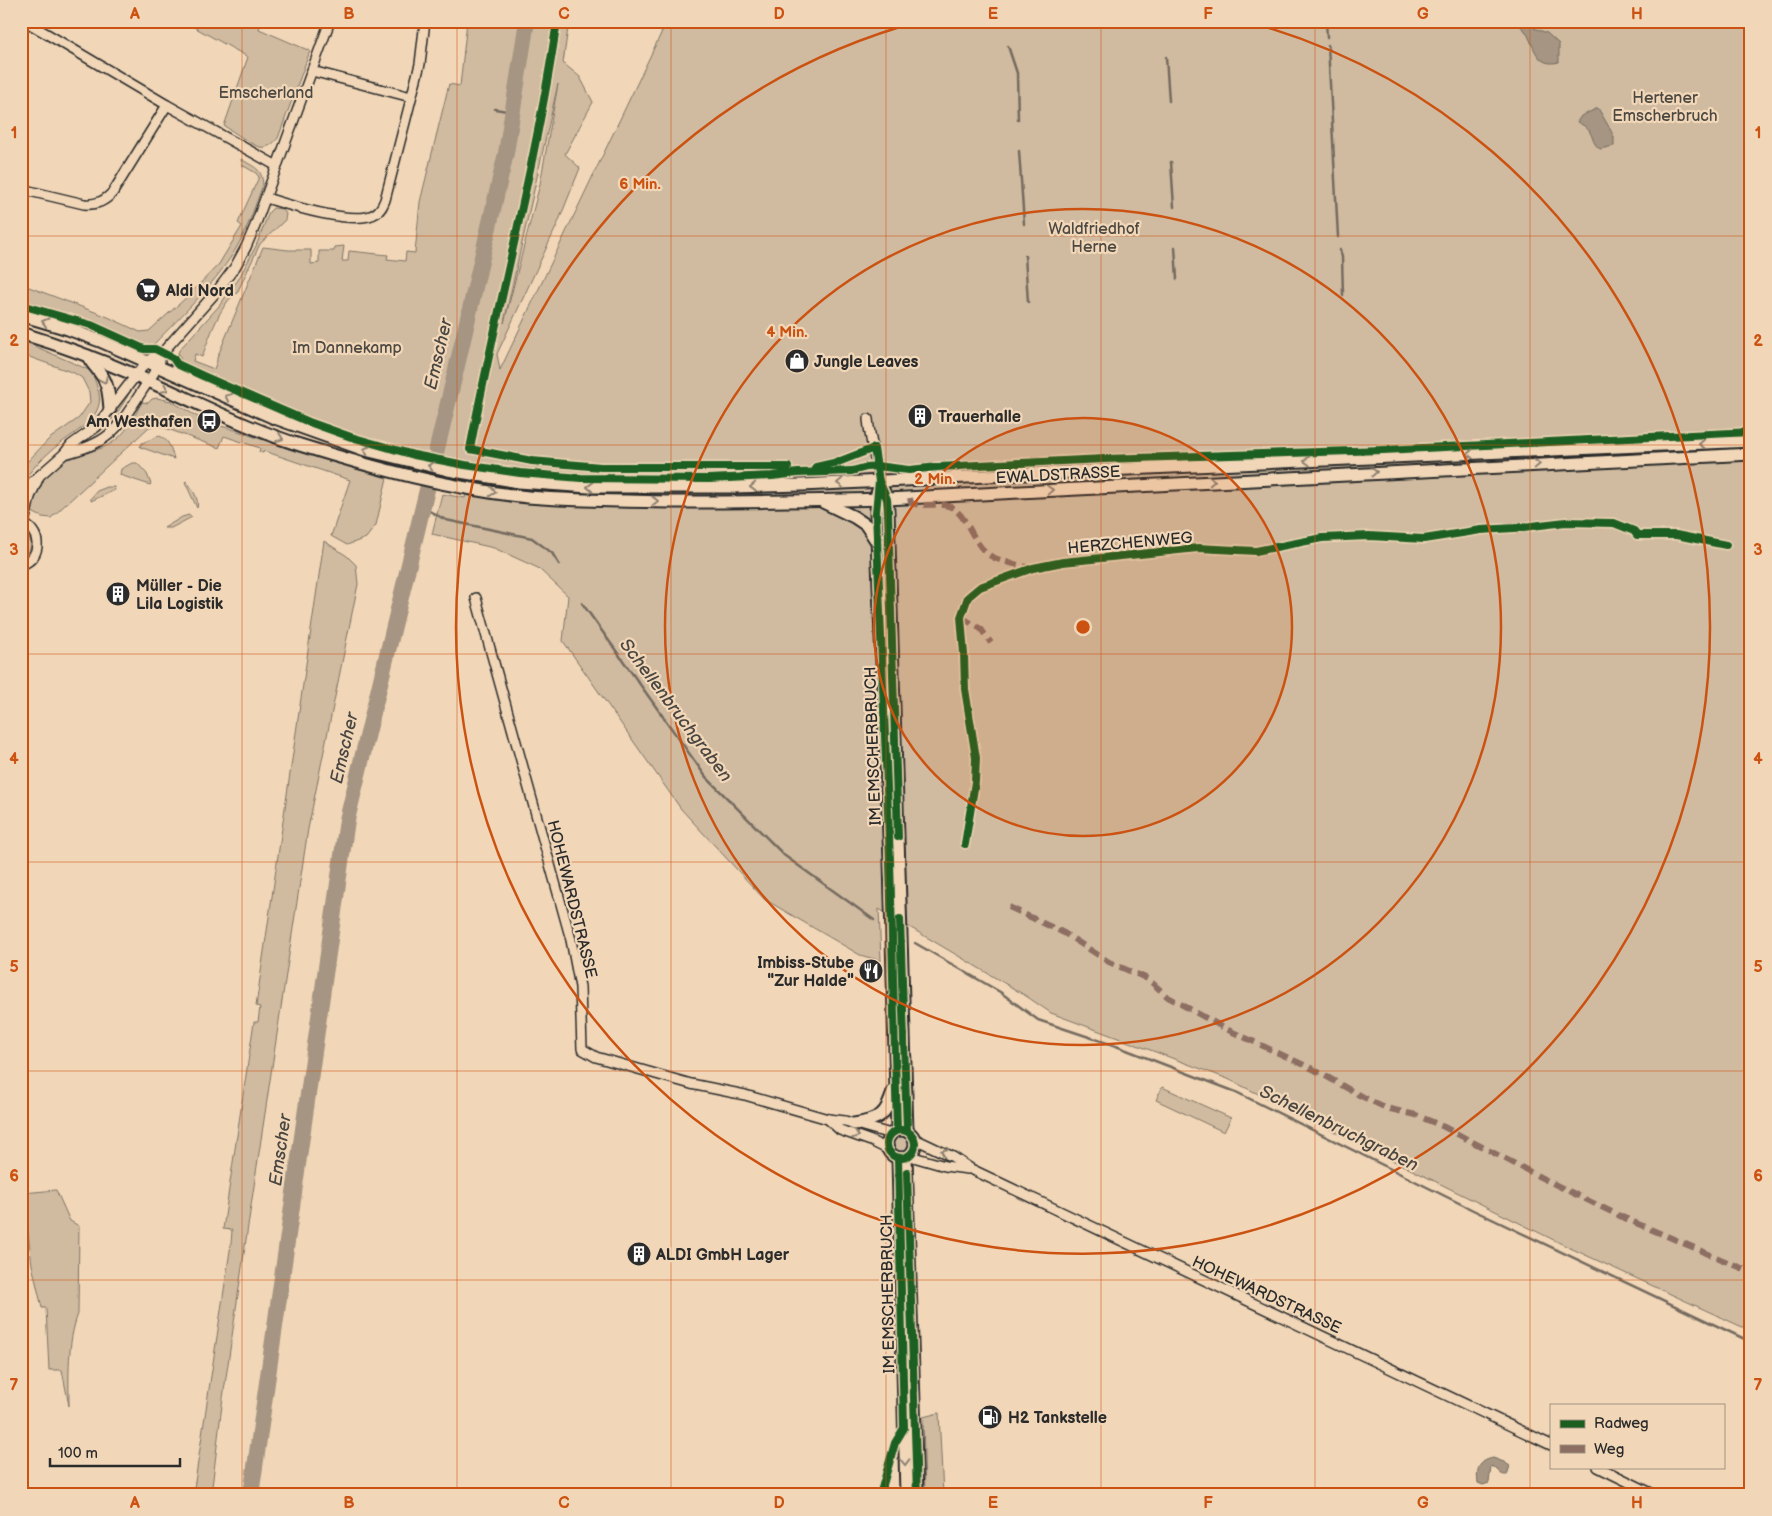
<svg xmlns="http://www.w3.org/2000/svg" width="1772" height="1516" font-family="'Balsamiq Sans',sans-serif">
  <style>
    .green { fill: #d0bba0; stroke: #7e7366; fill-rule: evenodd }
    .water { fill: #a59582; stroke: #746b5f }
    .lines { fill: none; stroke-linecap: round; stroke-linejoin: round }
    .stream { stroke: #746b5f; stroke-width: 2.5 }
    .river { stroke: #a59582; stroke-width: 16 }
    .minor-casing { stroke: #2b2b2b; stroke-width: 12 }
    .major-casing { stroke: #2b2b2b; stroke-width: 15 }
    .minor { stroke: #f1d7b8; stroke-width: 9 }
    .major { stroke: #f1d7b8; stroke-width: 11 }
    .quiet { stroke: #8d6e63; stroke-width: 6; stroke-dasharray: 12 6; stroke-linecap: butt }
    .cycleway-casing { stroke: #f1d7b8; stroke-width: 11 }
    .cycleway { stroke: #1b5e20; stroke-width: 8 }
    .oneway { stroke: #8e8172 }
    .grid { fill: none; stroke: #cc5211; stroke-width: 1; stroke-opacity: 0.55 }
    .ring { fill: none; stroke: #cc5211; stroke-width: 2.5 }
    .labels { text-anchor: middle; stroke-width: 4.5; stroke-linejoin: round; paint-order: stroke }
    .park-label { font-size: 16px; fill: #4c4842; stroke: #f1d7b8 }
    .poi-label { font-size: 16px; font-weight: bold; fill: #2b2b2b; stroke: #f1d7b8; text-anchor: start }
    .street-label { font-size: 16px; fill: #2b2b2b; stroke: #f1d7b8 }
    .water-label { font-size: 18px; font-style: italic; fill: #4a4641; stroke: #f1d7b8 }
    .centre { fill: #cc5211; stroke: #f1d7b8; stroke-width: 2.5 }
    .ring-label { font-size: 15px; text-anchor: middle; font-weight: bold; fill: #cc5211; stroke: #f1d7b8; stroke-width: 4.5; stroke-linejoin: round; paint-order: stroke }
    .neatline { fill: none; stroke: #cc5211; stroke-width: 2 }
    .grid-label { font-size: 16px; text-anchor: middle; font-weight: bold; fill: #cc5211 }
  </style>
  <rect width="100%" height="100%" fill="#f1d7b8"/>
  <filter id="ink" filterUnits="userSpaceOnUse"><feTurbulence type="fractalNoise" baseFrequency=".02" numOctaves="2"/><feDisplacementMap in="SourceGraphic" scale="10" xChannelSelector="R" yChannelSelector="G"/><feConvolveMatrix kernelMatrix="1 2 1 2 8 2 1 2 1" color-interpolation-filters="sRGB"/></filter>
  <g filter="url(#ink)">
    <g class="green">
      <path d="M183 21H262L259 29 310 51 278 138C274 143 267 149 260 147 251 145 233 131 224 126L248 57Z"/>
      <path d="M467 21H569L563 63 580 77 593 102 565 154 580 168 558 223 497 354 500 370 667 21H1751V1331L1568 1247 1228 1079 1051 1013 1026 996 879 909 881 961 860 955 764 899 681 809 563 641 568 596 538 568 494 548 432 534 442 494 465 498 474 465 402 450 351 436 309 421 211 378 182 363 178 353 180 349 219 306 238 280 256 246 269 212 273 208 283 209 286 214 285 220 260 244 237 293C221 301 208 341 202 357L195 354 193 361 214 369 217 361V358L263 247 288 250H311V264L319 263V251H334L335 247 344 246 342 261H348L349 251 388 255 387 259 405 261 406 252 415 253 420 202 449 84 460 86ZM558 84 540 184 504 323Z"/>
      <path d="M241 159C255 168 262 168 263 185 255 205 249 226 238 245 219 280 182 315 154 344L141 347 90 323 21 303V284L108 317 140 332 149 331 188 296 219 264 242 226 238 223 259 177 256 173 242 165Z"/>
      <path d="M21 340 89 370C94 375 95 381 97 387 110 418 71 433 52 450 40 460 30 471 21 484V469L29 460 49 439 79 418 90 402 89 392 82 378 74 373 21 354Z"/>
      <path d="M126 390 130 392C118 413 107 430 85 441Z"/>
      <path d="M157 398 171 401 208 423 229 428 289 449 387 478 376 525 366 538 347 545 331 536 350 480 264 451 263 453 259 452 260 448 224 436 219 448 157 425 149 427 51 518 42 517 30 511C36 485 51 463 77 455 88 452 100 450 110 444 126 435 134 417 142 402L148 403 152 399Z"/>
      <path d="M159 436C168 438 172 450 174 459L140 447 142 443Z"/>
      <polygon points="132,463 137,463 147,474 151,484 150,485 120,475 121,469"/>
      <path d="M186 481C192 487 200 501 197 508L185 482Z"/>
      <polygon points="107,487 114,487 115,490 91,501 91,498 97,491"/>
      <polygon points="189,515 192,517 171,528 164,528 182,517"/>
      <path d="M21 530C34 537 34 552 21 558Z"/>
      <polygon points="324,541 347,556 356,565 358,584 308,829 249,1219 222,1405 211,1495 193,1495 231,1244 232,1230 223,1229 254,1022 258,1022 260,1007 256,1006"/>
      <polygon points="1162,1087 1231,1118 1224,1132 1156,1100"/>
      <circle cx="901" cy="1144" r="9"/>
      <path d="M56 1190 70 1221 79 1226 78 1314C67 1343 69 1376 69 1406L62 1370H49L46 1308H42L32 1265 23 1193Z"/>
      <polygon points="939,1413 943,1495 925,1495 923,1417"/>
    </g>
    <g class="water">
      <path d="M1513 21H1529L1534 28 1547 33 1559 44V62C1536 68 1535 47 1526 32 1523 28 1518 24 1513 21Z"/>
      <path d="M1598 108 1609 127 1614 137V146L1600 149C1588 140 1597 131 1577 122L1581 116Z"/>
      <path d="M1493 1458 1504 1462 1510 1466 1507 1475C1499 1476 1498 1468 1491 1466L1489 1483 1483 1485 1478 1483C1476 1470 1478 1461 1493 1458Z"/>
    </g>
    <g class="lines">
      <g class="stream">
        <polyline points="1327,37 1326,22 1342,21"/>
        <polyline points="1328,45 1338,237"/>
        <polyline points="1008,46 1017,73 1018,120"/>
        <polyline points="1166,57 1169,101"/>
        <polyline points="495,109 513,112"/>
        <polyline points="1019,151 1024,224"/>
        <polyline points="1171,162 1174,207"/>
        <polyline points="1175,247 1177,279"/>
        <polyline points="1340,250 1342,257 1343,295"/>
        <polyline points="1025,256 1028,302"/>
        <polyline points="422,507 446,520 532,538 552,553 559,564"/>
        <polyline points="582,603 706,777 785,856 874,920"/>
        <polyline points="915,943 1000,992 1038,1020 1116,1046 1236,1092 1473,1210 1751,1342"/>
      </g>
      <polyline class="river" points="251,1495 347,820 456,370 506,153 527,21"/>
      <defs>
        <g id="minor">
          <polyline points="25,21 167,105 277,166"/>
          <polyline points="312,71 411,97"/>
          <path d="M21 189 84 204C97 205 105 201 113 192L167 105"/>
          <path d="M266 198C288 205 357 227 376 213 381 210 383 205 385 200L420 64 425 21"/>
          <path d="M868 419C870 440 876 460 879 481"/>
          <path d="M64 454C111 443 117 429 142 391 148 381 156 372 160 361"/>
          <polyline points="21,498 31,483 64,454 71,445 96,427 147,361 162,353 217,291 235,267 246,247 255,226 330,21"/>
          <path d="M21 523C42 530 43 558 21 565"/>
          <polyline points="24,523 30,497 38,479"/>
          <polyline points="476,598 571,940 580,987 582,1049 596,1057 691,1084 745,1095 828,1119 845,1121 891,1134"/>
          <polyline points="828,1119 840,1130 871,1141 887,1149"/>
          <polyline points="915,1139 953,1157 971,1169 1551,1445"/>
          <polyline points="910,1156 945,1166 968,1169"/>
          <polyline points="1598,1467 1655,1495"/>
        </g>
        <g id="major">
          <polyline points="21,315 68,329 100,341 272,417 365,450 448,470 519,482 589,487 733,487 802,485 1149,468 1751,441"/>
          <path d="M21 333C60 345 98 359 135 375 190 399 243 427 300 445 374 468 451 489 528 497 577 501 626 501 676 502 746 502 816 501 887 499L1751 454"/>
          <path d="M88 356C91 363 96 367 100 373 108 383 109 396 110 409"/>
          <polyline points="879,481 887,499 888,511 907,1131"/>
          <polyline points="877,493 876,512 890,861 897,1130"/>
          <polyline points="823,502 854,517 866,525 877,542"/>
          <path d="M854 1124C879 1120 887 1115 893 1091"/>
          <circle cx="901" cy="1144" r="14"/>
          <polyline points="898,1158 906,1495"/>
          <polyline points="906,1158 917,1495"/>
        </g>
      </defs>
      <use href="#minor" class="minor-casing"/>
      <use href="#major" class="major-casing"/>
      <use href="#minor" class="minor"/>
      <use href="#major" class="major"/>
      <g class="quiet">
        <path d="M910 498 911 503C924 508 942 501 953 508 969 519 973 544 989 555 1000 562 1017 564 1030 568"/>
        <polyline points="961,617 981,629 991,643"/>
        <polyline points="1009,907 1064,933 1109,962 1148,979 1168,997 1226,1029 1313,1069 1359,1095 1386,1108 1416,1115 1444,1127 1540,1177 1622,1217 1751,1272"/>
      </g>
      <defs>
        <g id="cycleway">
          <path d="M557 21C536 165 497 306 470 449L532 461 601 467H788"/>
          <polyline points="21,305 91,325 144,349 155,349 173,358 177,364 203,376 309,422 351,437 414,455 465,465 520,473 581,478 709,479 772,476 798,473 852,471 867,467 877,466 909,470 938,467 1104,459 1383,450 1751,432"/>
          <polyline points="816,467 838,462 874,448 879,481 876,512 890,861 897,1130"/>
          <polyline points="879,481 887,499 888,511 898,837"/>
          <polyline points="965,844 975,782 976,758 965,689 964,654 961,617 968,597 980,587 1033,568 1063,562 1198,548 1256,551 1322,538 1369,536 1424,539 1481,530 1515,528 1566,522 1614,523 1634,531 1637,535 1676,535 1726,545"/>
          <polyline points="900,919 907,1131"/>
          <circle cx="901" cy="1144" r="14"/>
          <polyline points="907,1172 917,1495"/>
          <polyline points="880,1495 895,1443 904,1428 898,1158"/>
        </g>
      </defs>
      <use href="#cycleway" class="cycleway-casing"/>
      <use href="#cycleway" class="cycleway"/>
    </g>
    <defs><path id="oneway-chevron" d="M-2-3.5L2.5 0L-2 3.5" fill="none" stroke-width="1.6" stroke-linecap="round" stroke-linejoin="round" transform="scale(1.25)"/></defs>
    <g class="oneway">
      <use href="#oneway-chevron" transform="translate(45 322) rotate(-163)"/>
      <use href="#oneway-chevron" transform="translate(104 380) rotate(64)"/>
      <use href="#oneway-chevron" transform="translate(165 389) rotate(24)"/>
      <use href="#oneway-chevron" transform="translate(228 397) rotate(-156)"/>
      <use href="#oneway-chevron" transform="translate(280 438) rotate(20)"/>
      <use href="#oneway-chevron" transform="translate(1702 444) rotate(177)"/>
      <use href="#oneway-chevron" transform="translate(366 450) rotate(-164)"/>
      <use href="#oneway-chevron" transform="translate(1470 454) rotate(177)"/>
      <use href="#oneway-chevron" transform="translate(1307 461) rotate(178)"/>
      <use href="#oneway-chevron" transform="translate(1537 464) rotate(-2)"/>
      <use href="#oneway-chevron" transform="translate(431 466) rotate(-168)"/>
      <use href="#oneway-chevron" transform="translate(1374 472) rotate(-3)"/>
      <use href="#oneway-chevron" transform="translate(1212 481) rotate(-3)"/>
      <use href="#oneway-chevron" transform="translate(840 483) rotate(177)"/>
      <use href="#oneway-chevron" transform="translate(590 487) rotate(-178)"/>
      <use href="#oneway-chevron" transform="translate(753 487) rotate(178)"/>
      <use href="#oneway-chevron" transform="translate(1050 490) rotate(-3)"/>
      <use href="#oneway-chevron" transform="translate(493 492) rotate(9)"/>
      <use href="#oneway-chevron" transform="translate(655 501)"/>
      <use href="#oneway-chevron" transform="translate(856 1135) rotate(20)"/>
      <use href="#oneway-chevron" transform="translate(944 1152) rotate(-155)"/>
      <use href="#oneway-chevron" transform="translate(905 1462) rotate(88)"/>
    </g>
  </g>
  <path class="grid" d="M242 21V1495M457 21V1495M671 21V1495M886 21V1495M1101 21V1495M1315 21V1495M1530 21V1495M21 236H1751M21 445H1751M21 654H1751M21 862H1751M21 1071H1751M21 1280H1751"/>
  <circle cx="1083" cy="627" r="209" fill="#cc5211" fill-opacity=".12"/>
  <g class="ring">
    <circle cx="1083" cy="627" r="209"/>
    <circle cx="1083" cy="627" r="418"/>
    <path d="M1245 21A627 627 0 1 1 921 21"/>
  </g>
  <defs>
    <symbol id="supermarket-disc" viewBox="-11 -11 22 22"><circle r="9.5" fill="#2b2b2b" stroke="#f1d7b8"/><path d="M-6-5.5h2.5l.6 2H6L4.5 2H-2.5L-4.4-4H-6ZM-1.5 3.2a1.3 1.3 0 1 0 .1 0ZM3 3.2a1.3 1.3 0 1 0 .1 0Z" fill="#fff"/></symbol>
    <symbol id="shop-disc" viewBox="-11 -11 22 22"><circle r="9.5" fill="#2b2b2b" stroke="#f1d7b8"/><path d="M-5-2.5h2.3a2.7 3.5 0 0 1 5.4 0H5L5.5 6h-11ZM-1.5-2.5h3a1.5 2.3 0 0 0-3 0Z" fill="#fff"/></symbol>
    <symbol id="building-disc" viewBox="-11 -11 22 22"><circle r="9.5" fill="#2b2b2b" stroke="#f1d7b8"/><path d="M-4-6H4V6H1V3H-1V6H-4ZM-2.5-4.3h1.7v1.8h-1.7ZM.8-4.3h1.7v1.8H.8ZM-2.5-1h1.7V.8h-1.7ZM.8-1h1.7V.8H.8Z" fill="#fff"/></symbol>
    <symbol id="bus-disc" viewBox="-11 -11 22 22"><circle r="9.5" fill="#2b2b2b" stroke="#f1d7b8"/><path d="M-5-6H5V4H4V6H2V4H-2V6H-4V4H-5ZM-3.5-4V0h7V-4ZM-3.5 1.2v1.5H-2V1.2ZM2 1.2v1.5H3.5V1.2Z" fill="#fff"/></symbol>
    <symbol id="restaurant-disc" viewBox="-11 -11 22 22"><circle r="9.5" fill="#2b2b2b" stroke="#f1d7b8"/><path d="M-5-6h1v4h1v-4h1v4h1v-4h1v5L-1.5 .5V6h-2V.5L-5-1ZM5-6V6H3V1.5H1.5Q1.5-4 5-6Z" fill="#fff"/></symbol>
    <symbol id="fuel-disc" viewBox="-11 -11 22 22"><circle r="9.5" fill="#2b2b2b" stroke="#f1d7b8"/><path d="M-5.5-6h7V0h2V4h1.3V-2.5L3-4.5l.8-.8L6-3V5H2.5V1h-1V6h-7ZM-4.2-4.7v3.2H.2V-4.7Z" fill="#fff"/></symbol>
  </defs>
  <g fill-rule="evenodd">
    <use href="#supermarket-disc" x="134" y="276" width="28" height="28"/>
    <use href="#shop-disc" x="783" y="347" width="28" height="28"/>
    <use href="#building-disc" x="906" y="402" width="28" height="28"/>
    <use href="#bus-disc" x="195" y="407" width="28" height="28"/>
    <use href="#building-disc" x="104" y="580" width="28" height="28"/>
    <use href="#restaurant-disc" x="857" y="957" width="28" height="28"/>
    <use href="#building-disc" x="625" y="1240" width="28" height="28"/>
    <use href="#fuel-disc" x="976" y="1403" width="28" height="28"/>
  </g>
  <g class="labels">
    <g class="park-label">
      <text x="266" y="98">Emscherland</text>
      <text x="1665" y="103">Hertener<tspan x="1665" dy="18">Emscherbruch</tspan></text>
      <text x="1094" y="234">Waldfriedhof<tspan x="1094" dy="18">Herne</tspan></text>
      <text x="347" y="353">Im Dannekamp</text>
    </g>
    <g class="poi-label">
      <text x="166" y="296">Aldi Nord</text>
      <text x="814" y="367">Jungle Leaves</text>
      <text x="938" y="422">Trauerhalle</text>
      <text x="192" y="427" text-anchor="end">Am Westhafen</text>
      <text x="136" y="591">Müller - Die<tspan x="136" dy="18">Lila Logistik</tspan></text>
      <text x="854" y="968" text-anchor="end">Imbiss-Stube<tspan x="854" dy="18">"Zur Halde"</tspan></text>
      <text x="656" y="1260">ALDI GmbH Lager</text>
      <text x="1008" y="1423">H2 Tankstelle</text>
    </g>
    <g class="street-label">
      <text transform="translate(1058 474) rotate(-3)" y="6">EWALDSTRASSE</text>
      <text transform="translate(1130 542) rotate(-5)" y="6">HERZCHENWEG</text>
      <text transform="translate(872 746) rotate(-92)" y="6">IM EMSCHERBRUCH</text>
      <text transform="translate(573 899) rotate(76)" y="6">HOHEWARDSTRASSE</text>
      <text transform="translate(887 1294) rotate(-91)" y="6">IM EMSCHERBRUCH</text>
      <text transform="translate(1267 1294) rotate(25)" y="6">HOHEWARDSTRASSE</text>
    </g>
    <g class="water-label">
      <text transform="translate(438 354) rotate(-77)" y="6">Emscher</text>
      <text transform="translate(676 710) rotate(53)" y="6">Schellenbruchgraben</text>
      <text transform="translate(344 748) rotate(-77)" y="6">Emscher</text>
      <text transform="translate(1339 1128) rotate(26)" y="6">Schellenbruchgraben</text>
      <text transform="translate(280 1150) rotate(-82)" y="6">Emscher</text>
    </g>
  </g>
  <circle cx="1083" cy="627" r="8" class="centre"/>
  <g class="ring-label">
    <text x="640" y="189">6 Min.</text>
    <text x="787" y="337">4 Min.</text>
    <text x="935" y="484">2 Min.</text>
  </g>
  <rect width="1772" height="1516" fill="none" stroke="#f1d7b8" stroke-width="55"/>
  <rect x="1550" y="1404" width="175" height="65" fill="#f1d7b8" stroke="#a29280"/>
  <rect x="1560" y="1420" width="25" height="8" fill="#1b5e20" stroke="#a29280"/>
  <text x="1594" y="1428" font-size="15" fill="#2b2b2b">Radweg</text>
  <rect x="1560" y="1445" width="25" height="8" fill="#8d6e63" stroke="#a29280"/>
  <text x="1594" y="1454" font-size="15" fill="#2b2b2b">Weg</text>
  <path d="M50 1458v8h130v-8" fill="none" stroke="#2b2b2b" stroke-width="2.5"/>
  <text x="58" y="1458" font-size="15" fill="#2b2b2b" stroke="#f1d7b8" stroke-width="4" paint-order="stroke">100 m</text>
  <rect x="28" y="28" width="1716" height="1460" class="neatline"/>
  <g class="grid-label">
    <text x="135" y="19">A</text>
    <text x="349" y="19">B</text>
    <text x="564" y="19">C</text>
    <text x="779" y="19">D</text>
    <text x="993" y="19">E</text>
    <text x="1208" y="19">F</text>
    <text x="1423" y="19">G</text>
    <text x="1637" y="19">H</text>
    <text x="14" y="138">1</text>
    <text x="1758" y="138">1</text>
    <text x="14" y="346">2</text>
    <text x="1758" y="346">2</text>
    <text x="14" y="555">3</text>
    <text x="1758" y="555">3</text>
    <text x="14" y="764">4</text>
    <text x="1758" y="764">4</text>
    <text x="14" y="972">5</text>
    <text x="1758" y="972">5</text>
    <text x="14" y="1181">6</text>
    <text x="1758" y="1181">6</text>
    <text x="14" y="1390">7</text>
    <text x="1758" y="1390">7</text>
    <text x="135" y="1508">A</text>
    <text x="349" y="1508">B</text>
    <text x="564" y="1508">C</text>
    <text x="779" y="1508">D</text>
    <text x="993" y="1508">E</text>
    <text x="1208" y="1508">F</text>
    <text x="1423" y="1508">G</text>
    <text x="1637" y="1508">H</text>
  </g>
</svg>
